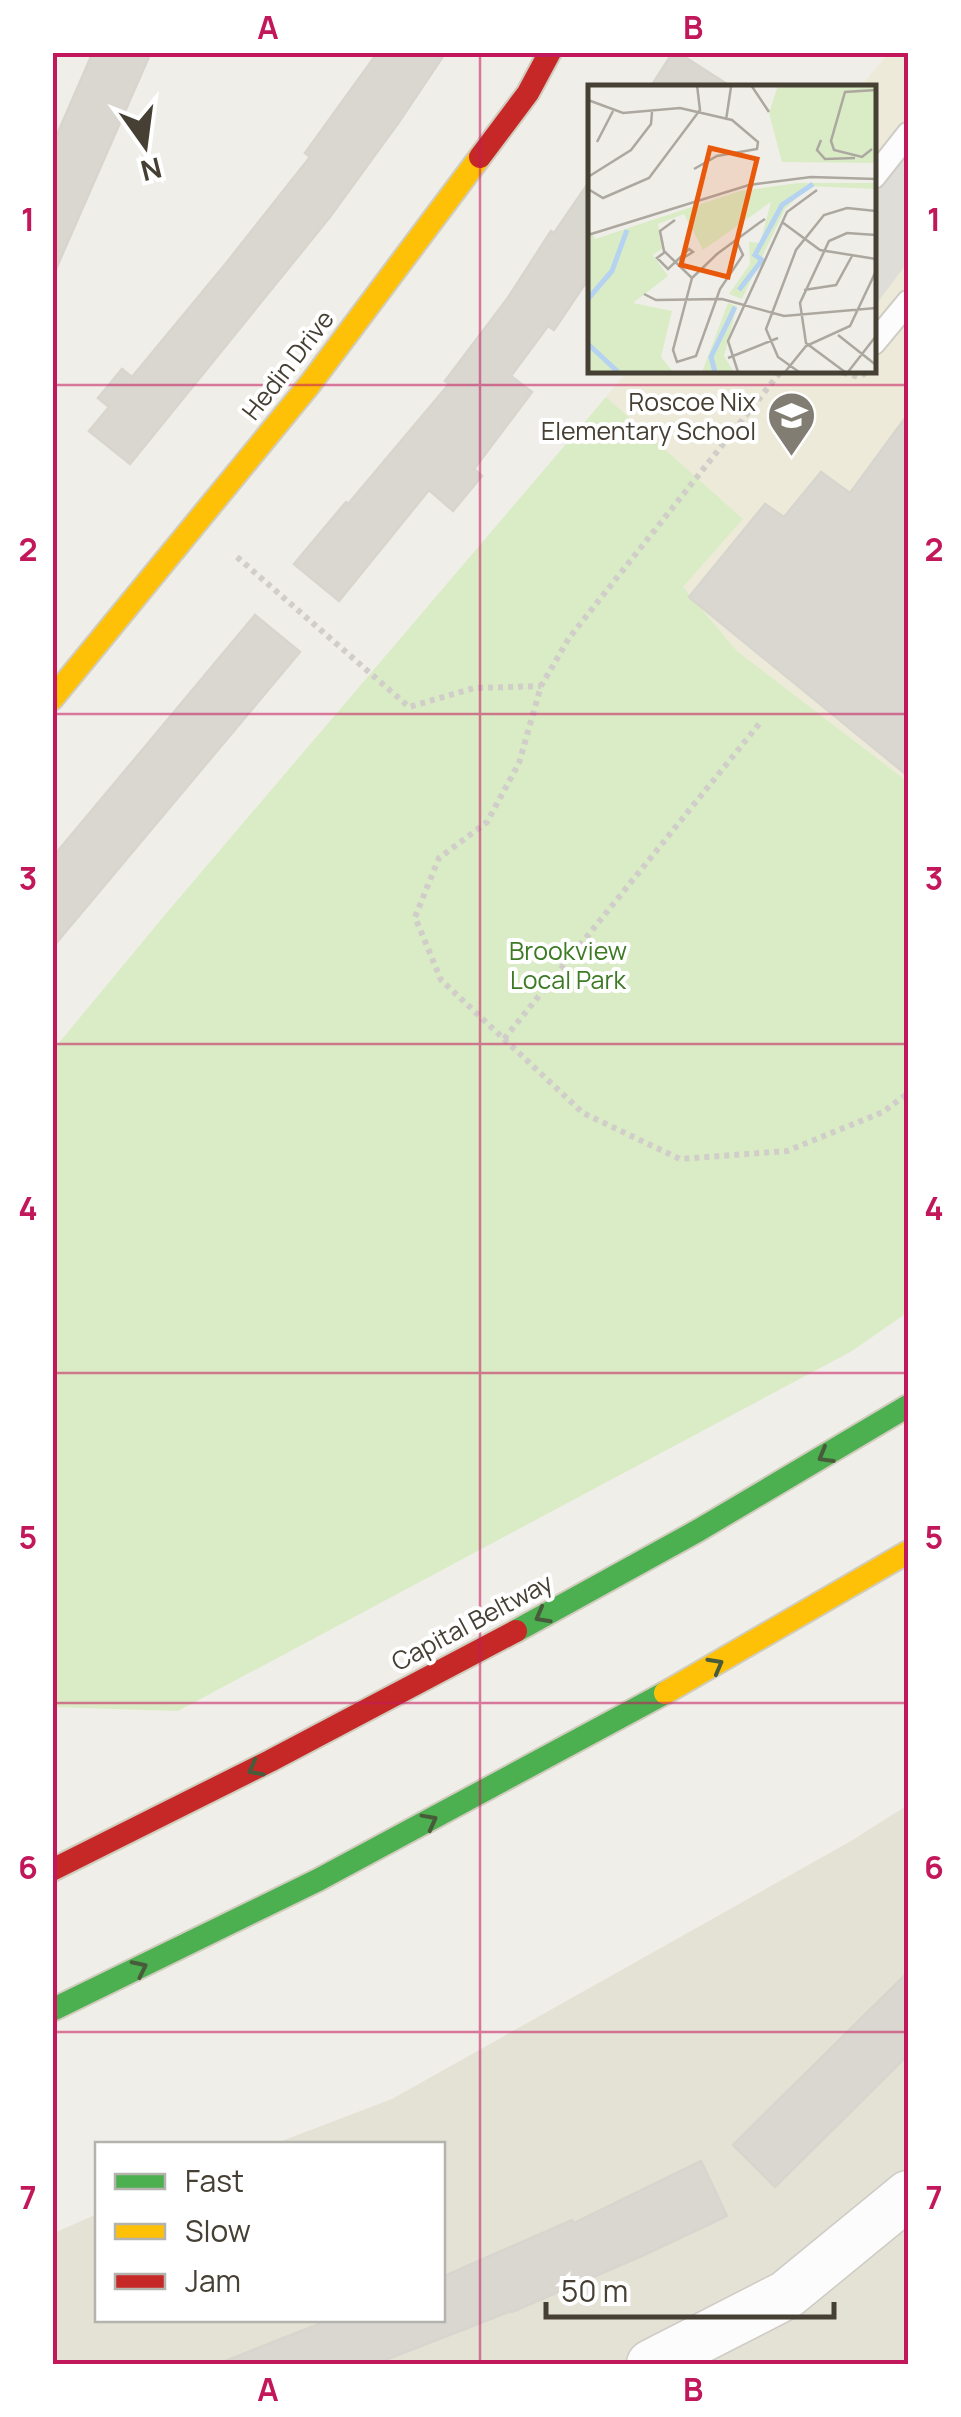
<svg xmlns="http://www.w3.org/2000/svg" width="961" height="2417" font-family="Manrope,sans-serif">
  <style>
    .residential { fill: #e4e1d5 }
    .education { fill: #eeead9 }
    .green { fill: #d9ecc6 }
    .parking { fill: #dfddd8 }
    .building { fill: #d9d7d0; stroke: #d8d5ce; stroke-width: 2.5 }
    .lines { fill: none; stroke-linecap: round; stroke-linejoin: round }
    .lane-casing { stroke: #ceccc5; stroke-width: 26 }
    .street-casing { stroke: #ceccc5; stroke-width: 51 }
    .fast-casing { stroke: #d0ccbe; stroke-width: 26 }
    .slow-casing { stroke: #d0ccbe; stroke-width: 26 }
    .jam-casing { stroke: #d0ccbe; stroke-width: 26 }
    .path { stroke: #d1cec9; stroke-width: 6; stroke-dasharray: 5 5; stroke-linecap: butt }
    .lane { stroke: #fdfcfc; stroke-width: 22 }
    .street { stroke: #fdfcfc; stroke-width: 48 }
    .fast { stroke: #4caf50; stroke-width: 22 }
    .slow { stroke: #ffc107; stroke-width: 22 }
    .jam { stroke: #c62828; stroke-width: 22 }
    .oneway { stroke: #485c3b }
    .grid { fill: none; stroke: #c2185b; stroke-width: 2.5; stroke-opacity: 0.55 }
    .labels { text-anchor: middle; stroke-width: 8; stroke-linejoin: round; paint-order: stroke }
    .street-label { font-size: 25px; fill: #464034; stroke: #fff }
    .poi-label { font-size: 25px; fill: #464034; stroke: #fff; text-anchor: end }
    .park-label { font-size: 25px; fill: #3d7a24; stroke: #fff }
    .inset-river { fill: none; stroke: #b5d3f0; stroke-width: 5 }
    .inset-road { fill: none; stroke: #aca8a0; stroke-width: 2.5 }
    .view { fill: #e8590c; fill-opacity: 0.15; stroke: #e8590c; stroke-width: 5 }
    .inset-edge { fill: none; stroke: #464034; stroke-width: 5 }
    .neatline { fill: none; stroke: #c2185b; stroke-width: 4 }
    .grid-label { font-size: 32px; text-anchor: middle; font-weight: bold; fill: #c2185b }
  </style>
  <rect width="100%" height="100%" fill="#f0eee8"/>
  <polygon class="residential" points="908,1805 908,2364 53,2364 52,2234 97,2214 98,2320 442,2320 442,2144 274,2144 392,2099 851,1841"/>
  <polygon class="education" points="889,53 908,53 908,782 737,651 683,587 743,519 606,397 628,370 874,370 874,88 860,87"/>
  <polygon class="green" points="606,397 743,519 683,587 737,651 908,782 908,1312 852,1351 178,1711 53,1707 53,1050 169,910"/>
  <polygon class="parking" points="908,151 908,262 874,307 874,196"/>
  <g class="building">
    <polygon points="93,52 151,52 52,278 52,146"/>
    <polygon points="378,52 446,52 399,122 330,217 130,464 89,431 109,407 98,398 122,369 132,377 227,262 310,157 305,153"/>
    <polygon points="673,52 677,52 733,88 650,88"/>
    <polygon points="591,179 591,275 554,330 548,326 511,376 532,392 474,469 482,476 453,511 429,490 339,601 294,564 346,502 348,504 449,384 445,381 507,299 551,231 554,233"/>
    <polygon points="908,414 908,776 689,597 765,504 784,517 821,472 850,493"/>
    <polygon points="255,615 300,652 52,948 52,858"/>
    <polygon points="908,1972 908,2055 775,2187 733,2145"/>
    <polygon points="701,2161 727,2216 644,2255 512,2312 511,2311 375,2364 220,2364 220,2363 329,2320 442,2320 442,2277 572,2220 574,2223"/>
  </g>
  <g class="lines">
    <defs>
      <g id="lane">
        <polyline points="874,177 908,134"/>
        <polyline points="874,343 908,302"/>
      </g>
      <polyline id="street" points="651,2364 786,2295 908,2195"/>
      <g id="fast">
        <polyline points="516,1631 699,1530 908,1406"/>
        <polyline points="52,2010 318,1880 665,1693"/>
      </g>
      <g id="slow">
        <polyline points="52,699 310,384 480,157"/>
        <polyline points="665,1693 908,1552"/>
      </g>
      <g id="jam">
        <polyline points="480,157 528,93 550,52"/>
        <polyline points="52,1870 270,1761 516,1631"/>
      </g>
    </defs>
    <use href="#lane" class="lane-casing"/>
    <use href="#street" class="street-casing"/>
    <use href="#fast" class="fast-casing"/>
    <use href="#slow" class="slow-casing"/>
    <use href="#jam" class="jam-casing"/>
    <g class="path">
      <polyline points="833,370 859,377 869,371"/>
      <polyline points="237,557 409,707 474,688 541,686"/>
      <polyline points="759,724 504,1039 441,980 415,917 439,858 487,822 519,763 541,686 569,638 782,370"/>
      <polyline points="504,1039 583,1113 680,1159 787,1151 883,1112 908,1093"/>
    </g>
    <use href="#lane" class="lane"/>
    <use href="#street" class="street"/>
    <use href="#fast" class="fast"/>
    <use href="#slow" class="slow"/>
    <use href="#jam" class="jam"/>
  </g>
  <defs><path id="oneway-chevron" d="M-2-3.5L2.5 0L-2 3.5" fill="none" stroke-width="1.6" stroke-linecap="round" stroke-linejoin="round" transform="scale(2.5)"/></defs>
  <g class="oneway">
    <use href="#oneway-chevron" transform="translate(825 1456) rotate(150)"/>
    <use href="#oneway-chevron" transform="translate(542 1616) rotate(151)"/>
    <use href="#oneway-chevron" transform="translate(716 1665) rotate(-29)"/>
    <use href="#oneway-chevron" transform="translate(255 1769) rotate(152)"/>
    <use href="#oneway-chevron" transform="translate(430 1821) rotate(-28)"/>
    <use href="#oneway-chevron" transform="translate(140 1968) rotate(-26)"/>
  </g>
  <path class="grid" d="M480 52V2364M52 385H908M52 714H908M52 1044H908M52 1373H908M52 1703H908M52 2032H908"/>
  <defs>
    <symbol id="school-pin" viewBox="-11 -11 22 30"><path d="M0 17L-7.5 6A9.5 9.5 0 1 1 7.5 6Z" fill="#827d73" stroke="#fff"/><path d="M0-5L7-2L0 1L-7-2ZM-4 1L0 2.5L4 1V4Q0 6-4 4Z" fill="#fff"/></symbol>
  </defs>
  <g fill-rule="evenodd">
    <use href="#school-pin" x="764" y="388" width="55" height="75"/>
  </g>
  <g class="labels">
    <g class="street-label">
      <text transform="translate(288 365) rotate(-52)" y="9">Hedin Drive</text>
      <text transform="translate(472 1622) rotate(-28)" y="9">Capital Beltway</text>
    </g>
    <g class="poi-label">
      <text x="756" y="411">Roscoe Nix<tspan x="756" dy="29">Elementary School</tspan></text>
    </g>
    <g class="park-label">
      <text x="568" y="960">Brookview<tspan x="568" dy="29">Local Park</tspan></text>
    </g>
  </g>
  <g transform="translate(588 85)">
    <rect width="288" height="288" fill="#f0eee8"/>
    <path d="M190 0H287V78L194 77 181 28ZM210 98H287V104L221 101 197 124 154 214 141 209 162 179 161 157 172 158 183 117 115 165 96 129 70 139 75 163 65 170 80 191 45 218 84 226 73 272 85 287H0V141L7 154 152 106ZM140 218 149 221 136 271 146 287H114Z" fill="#d9ecc6"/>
    <path class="inset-river" d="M151 205 174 175 167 170 194 120 225 99M0 214 24 186 39 145M0 259 30 287M127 287 123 272 147 222"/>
    <path class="inset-road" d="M32 0H65M163 0 181 27M0 15 35 28 92 23 144 35 170 57 169 64 129 71 106 84M138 35 143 2M233 55 229 65 237 74 267 73M9 57 25 26M284 64 274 72 246 65 243 56 257 7 288 5M0 92 43 65 63 39 64 27M0 104 15 113 61 93 112 25 109 0M87 135 72 146 76 166 104 193M194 137 232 165 288 174M0 150 161 100 223 92 288 94M148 155 155 170 132 204 108 271 89 277 85 265 104 193 129 169 148 155 171 138 177 134M77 167 69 173 80 184 101 164 105 167 92 175M216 205 248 200 264 171M56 209 68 215 134 214 196 231 288 223M250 250 288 280M140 273 190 253M150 287 140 256 199 127 229 105M197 287 218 261 262 241 288 186M211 287 190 272 178 244 208 165 236 130 259 123 288 126M257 287 218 258 212 218 241 156 259 148 288 150M260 287 288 251"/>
    <path class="view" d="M122 63 169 74 140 192 93 180Z"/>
    <rect width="288" height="288" class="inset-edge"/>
  </g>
  <rect width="961" height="2417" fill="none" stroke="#ffffff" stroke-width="110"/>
  <rect x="95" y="2142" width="350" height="180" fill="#ffffff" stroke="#b5b3ae" stroke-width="2.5"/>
  <rect x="115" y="2174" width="50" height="15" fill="#4caf50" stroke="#b5b3ae" stroke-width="2.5"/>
  <text x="185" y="2192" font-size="30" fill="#464034">Fast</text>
  <rect x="115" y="2224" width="50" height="15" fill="#ffc107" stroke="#b5b3ae" stroke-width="2.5"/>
  <text x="185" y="2242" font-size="30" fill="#464034">Slow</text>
  <rect x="115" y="2274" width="50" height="15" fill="#c62828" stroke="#b5b3ae" stroke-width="2.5"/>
  <text x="185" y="2292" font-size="30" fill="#464034">Jam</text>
  <g transform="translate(145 145) rotate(166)" stroke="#ffffff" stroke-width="8" paint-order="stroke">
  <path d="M0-8L18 38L0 25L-18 38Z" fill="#464034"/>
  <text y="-15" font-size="28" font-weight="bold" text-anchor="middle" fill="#464034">N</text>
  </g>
  <path d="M546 2302v15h288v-15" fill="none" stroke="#464034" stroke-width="5"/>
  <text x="561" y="2302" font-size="30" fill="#464034" stroke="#ffffff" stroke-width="8" paint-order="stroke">50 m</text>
  <rect x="55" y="55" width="851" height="2307" class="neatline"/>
  <g class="grid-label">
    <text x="268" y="39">A</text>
    <text x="693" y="39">B</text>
    <text x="28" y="231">1</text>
    <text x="934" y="231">1</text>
    <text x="28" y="561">2</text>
    <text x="934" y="561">2</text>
    <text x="28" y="890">3</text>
    <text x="934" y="890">3</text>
    <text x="28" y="1220">4</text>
    <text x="934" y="1220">4</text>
    <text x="28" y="1549">5</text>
    <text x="934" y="1549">5</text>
    <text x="28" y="1879">6</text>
    <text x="934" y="1879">6</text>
    <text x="28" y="2209">7</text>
    <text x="934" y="2209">7</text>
    <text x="268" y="2401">A</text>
    <text x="693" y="2401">B</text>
  </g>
</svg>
